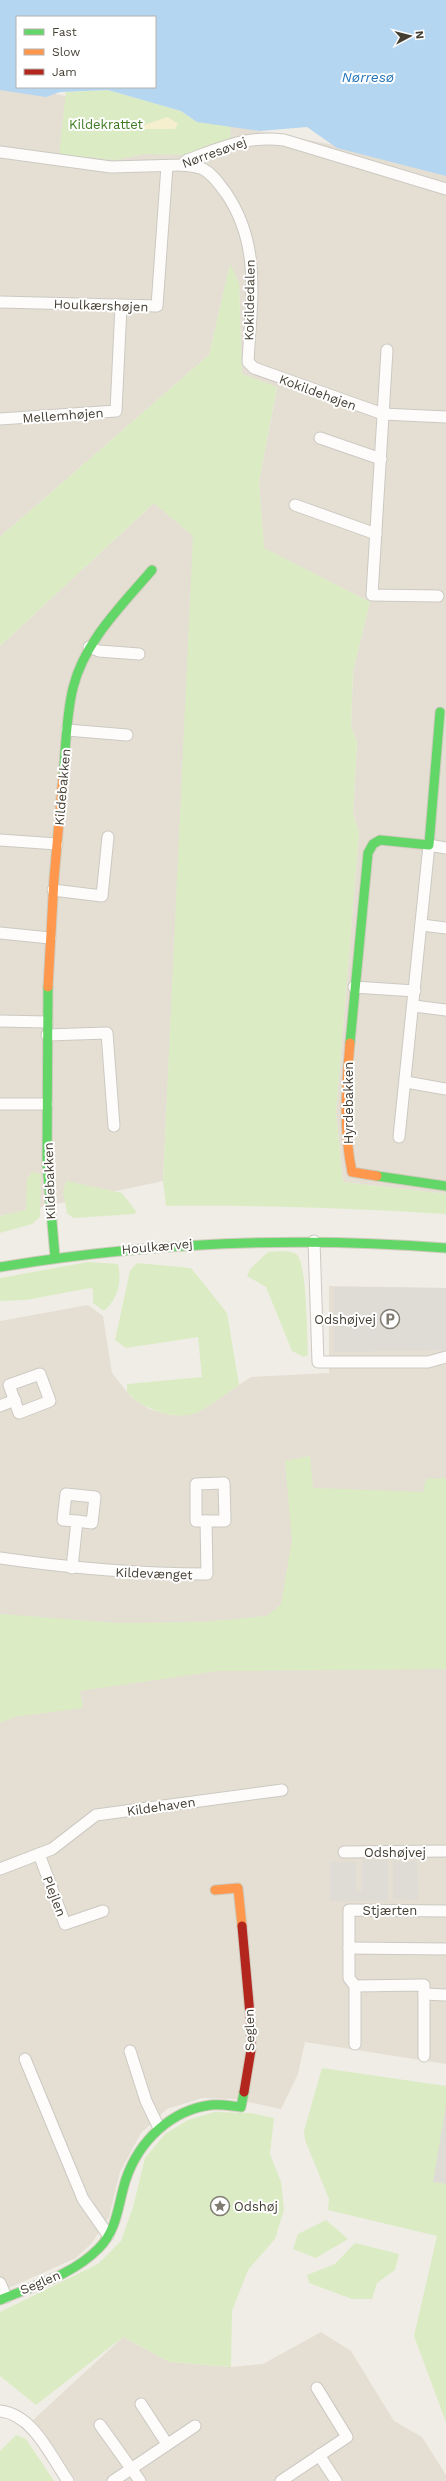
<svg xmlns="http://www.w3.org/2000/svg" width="446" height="2481" font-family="'Work Sans',sans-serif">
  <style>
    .residential { fill: #e5dfd3 }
    .green { fill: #dbecc4 }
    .sand { fill: #f6efce }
    .parking { fill: #dfdcd6 }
    .water { fill: #b4d6f1; fill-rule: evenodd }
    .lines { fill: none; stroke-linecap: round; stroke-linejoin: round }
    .street-casing { stroke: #ccc9c2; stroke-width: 13 }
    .fast-casing { stroke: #cfcbbd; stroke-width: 11 }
    .slow-casing { stroke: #cfcbbd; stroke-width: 11 }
    .jam-casing { stroke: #cfcbbd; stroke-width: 11 }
    .street { stroke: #fdfcfb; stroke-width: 11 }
    .fast { stroke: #63d668; stroke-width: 9 }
    .slow { stroke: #ff974d; stroke-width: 9 }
    .jam { stroke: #b3261e; stroke-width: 9 }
    .labels { text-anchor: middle; stroke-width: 4; stroke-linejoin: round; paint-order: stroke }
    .park-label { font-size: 13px; fill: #407b22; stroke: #fff }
    .street-label { font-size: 13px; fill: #453f33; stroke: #fff }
    .poi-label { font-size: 13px; fill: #453f33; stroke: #fff; text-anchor: end }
    .water-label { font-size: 14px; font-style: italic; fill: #2474b9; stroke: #fff }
  </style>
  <rect width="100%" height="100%" fill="#f0ede6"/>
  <g class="residential">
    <polygon points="0,84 446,165 446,1194 343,1182 336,1113 359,833 353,813 357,743 351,726 353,671 370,602 264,549 259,481 277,388 242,374 239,283 230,265 209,355 0,537"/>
    <polygon points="154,503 194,536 163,1181 0,1216 0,646"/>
    <polygon points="329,1286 446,1288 446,2064 305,2042 298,2074 281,2109 234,2099 202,2098 167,2109 141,2133 120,2172 109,2217 92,2243 76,2258 0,2292 0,1321 88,1305 103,1316 112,1373 131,1397 149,1409 171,1415 196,1413 251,1377 329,1373"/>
    <polygon points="321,2332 351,2351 394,2421 422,2437 446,2475 446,2481 76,2481 33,2420 123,2337 170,2362 231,2367 263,2364"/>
  </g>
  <g class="green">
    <polygon points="108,90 181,111 197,122 231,127 230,139 187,155 144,154 115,160 59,154 66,92"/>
    <path d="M230 264 239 283 242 374 277 387 259 481 264 548 370 602 353 671 351 726 357 743 353 813 359 833 336 1113 343 1182 446 1194V1214C352 1208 260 1205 166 1206L163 1181 193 536 154 503 0 646V537L209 355Z"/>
    <polygon points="32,1172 41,1174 40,1217 32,1224 0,1233 0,1216 26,1210 27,1179"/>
    <polygon points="66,1181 122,1193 136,1211 135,1214 73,1218 67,1213 63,1192"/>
    <path d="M268 1252C276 1252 293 1249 298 1256 307 1270 307 1336 308 1355L304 1357 292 1351 266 1287 247 1276 250 1269Z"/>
    <path d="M88 1262 118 1264C122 1283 118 1298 104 1311L93 1303V1289L90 1288 26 1300 0 1301V1278Z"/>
    <path d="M137 1263 191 1268 227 1313 239 1385C225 1394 212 1405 198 1412 178 1422 141 1409 127 1392V1384L202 1377 198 1337 126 1348 115 1340 130 1271Z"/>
    <polygon points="310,1456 313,1488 423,1492 426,1479 446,1478 446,1669 217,1671 80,1691 83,1708 14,1717 0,1723 0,1614 116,1623 203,1622 267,1616 281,1604 292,1540 285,1461"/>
    <polygon points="322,2068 446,2086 446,2422 414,2336 437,2236 328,2210 329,2199 305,2140 304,2131"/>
    <polygon points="214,2112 251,2113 274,2118 270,2154 281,2182 284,2210 275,2239 248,2270 232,2311 231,2367 170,2362 123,2337 36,2405 0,2376 0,2312 98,2264 121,2241 133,2207 145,2158 165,2134 188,2120"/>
    <polygon points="326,2220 348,2239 316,2258 293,2249 298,2234"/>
    <polygon points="355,2243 399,2254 395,2270 377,2283 372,2299 352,2299 309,2283 307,2275 335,2264"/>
    <polygon points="16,2435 26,2439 54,2481 0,2481 0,2451"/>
  </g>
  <polygon class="sand" points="168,117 178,124 175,129 145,129 144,125"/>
  <g class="parking">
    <polygon points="334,1287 446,1288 446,1350 334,1352"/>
    <polygon points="362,1860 388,1860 388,1901 330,1901 330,1862 356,1862 356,1891 362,1891"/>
    <polygon points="393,1861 417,1861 418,1900 393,1899"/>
    <polygon points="446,2104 446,2184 433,2182"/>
  </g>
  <path class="water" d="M0 0H446V176L337 148 307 127 260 131 197 122 181 111 108 90 60 92 46 97 0 90ZM17 17H155V87H17Z"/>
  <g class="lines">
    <defs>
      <g id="street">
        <path d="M0 152 111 167 182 165 187 160C221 148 247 135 284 140L446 189"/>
        <path d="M182 165C188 166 197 166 203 169 213 174 219 184 226 193 262 246 251 301 248 362L254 368 383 414 446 417"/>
        <polyline points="0,302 157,306 167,166"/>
        <polyline points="387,350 372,595 438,596"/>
        <polyline points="0,419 116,411 121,306"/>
        <polyline points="320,438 381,459"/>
        <polyline points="295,505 376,534"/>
        <polyline points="89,647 99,651 139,654"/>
        <polyline points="67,730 127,735"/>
        <polyline points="0,840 57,844"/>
        <polyline points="53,890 102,896 108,837"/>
        <polyline points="422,925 446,928"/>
        <polyline points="0,933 50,938"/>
        <polyline points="354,987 415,991"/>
        <polyline points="414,1006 446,1010"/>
        <polyline points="0,1021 47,1022"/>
        <polyline points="47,1035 107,1033 114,1126"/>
        <polyline points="406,1082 446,1089"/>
        <polyline points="0,1104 47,1104"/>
        <polyline points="399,1137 429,845 446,848"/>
        <polyline points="314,1241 318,1362 428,1362 446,1357"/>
        <polygon points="40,1374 50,1401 19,1413 9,1385"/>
        <polyline points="0,1406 15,1400"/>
        <polygon points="224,1483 225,1521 196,1521 196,1484"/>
        <path d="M0 1558C69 1568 137 1574 207 1574L206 1521"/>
        <polyline points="72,1568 77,1521 92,1523 95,1497 66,1494 63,1520 77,1521"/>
        <polyline points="344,1852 446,1851"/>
        <polyline points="39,1854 65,1924 103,1911"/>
        <polyline points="0,1869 52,1849 96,1815 282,1790"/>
        <polyline points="349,1948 446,1949"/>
        <polyline points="355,1986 424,1985 424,2056"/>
        <polyline points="424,1994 446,1995"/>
        <polyline points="355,2044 355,1986 349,1978 349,1910 446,1911"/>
        <polyline points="130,2051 146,2101 159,2128"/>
        <polyline points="25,2059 83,2199 108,2235"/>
        <polyline points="0,2283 6,2297"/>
        <polyline points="141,2404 167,2444"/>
        <path d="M0 2411C33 2414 51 2457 68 2481"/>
        <polyline points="100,2425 140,2481"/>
        <polyline points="319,2455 336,2481"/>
        <polyline points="113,2481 195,2426"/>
        <polyline points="281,2481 347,2437 317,2388"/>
      </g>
      <g id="fast">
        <path d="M63 776C66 747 66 716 73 688 84 642 122 605 152 570"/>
        <polyline points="48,987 47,1164 55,1257"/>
        <polyline points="350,1043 368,853 373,844 380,840 429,845 440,712"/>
        <polyline points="377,1176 446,1186"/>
        <path d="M0 1267C150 1242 294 1236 446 1248"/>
        <path d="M0 2300C33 2286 73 2275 99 2248 118 2229 118 2203 126 2179 139 2141 171 2110 211 2105 221 2104 231 2106 241 2107L244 2092"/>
      </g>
      <g id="slow">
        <polyline points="48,987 54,879 63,776"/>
        <path d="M350 1043C346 1087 343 1129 352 1172L377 1176"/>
        <polyline points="215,1890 238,1888 242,1926"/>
      </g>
      <polyline id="jam" points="242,1926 251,2026 251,2050 244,2092"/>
    </defs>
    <use href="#street" class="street-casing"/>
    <use href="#fast" class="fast-casing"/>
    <use href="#slow" class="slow-casing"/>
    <use href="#jam" class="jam-casing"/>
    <use href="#street" class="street"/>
    <use href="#fast" class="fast"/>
    <use href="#slow" class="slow"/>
    <use href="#jam" class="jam"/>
  </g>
  <defs>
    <symbol id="parking-ring" viewBox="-11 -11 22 22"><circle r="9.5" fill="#fff" stroke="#817c72" stroke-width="1.5"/><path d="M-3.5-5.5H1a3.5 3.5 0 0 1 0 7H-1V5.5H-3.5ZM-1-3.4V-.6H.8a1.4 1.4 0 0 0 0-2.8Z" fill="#817c72"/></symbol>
    <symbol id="sight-ring" viewBox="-11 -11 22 22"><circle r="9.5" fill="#fff" stroke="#817c72" stroke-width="1.5"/><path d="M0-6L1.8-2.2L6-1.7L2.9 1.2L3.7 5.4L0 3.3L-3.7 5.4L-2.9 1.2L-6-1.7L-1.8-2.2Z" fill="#817c72"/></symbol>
  </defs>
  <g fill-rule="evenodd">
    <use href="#parking-ring" x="379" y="1308" width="22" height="22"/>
    <use href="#sight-ring" x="209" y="2195" width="22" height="22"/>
  </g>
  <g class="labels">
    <g class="park-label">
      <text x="106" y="129">Kildekrattet</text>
    </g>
    <g class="street-label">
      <text transform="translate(214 152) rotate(-20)" y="5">Nørresøvej</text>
      <text transform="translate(249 300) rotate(-89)" y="5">Kokildedalen</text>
      <text transform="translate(101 305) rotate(2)" y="5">Houlkærshøjen</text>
      <text transform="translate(318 392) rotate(20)" y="5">Kokildehøjen</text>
      <text transform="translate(63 415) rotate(-4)" y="5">Mellemhøjen</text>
      <text transform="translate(62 787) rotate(-85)" y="5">Kildebakken</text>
      <text transform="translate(348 1103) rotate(-90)" y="5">Hyrdebakken</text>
      <text transform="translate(49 1181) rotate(-92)" y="5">Kildebakken</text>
      <text transform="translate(157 1246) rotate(-5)" y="5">Houlkærvej</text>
      <text transform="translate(154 1573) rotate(2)" y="5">Kildevænget</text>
      <text transform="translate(161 1806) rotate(-8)" y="5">Kildehaven</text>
      <text x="395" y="1857">Odshøjvej</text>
      <text transform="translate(55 1896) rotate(69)" y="5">Plejlen</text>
      <text x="390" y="1915">Stjærten</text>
      <text transform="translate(249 2030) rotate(-91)" y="5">Seglen</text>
      <text transform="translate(40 2282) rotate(-23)" y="5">Seglen</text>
    </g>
    <g class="poi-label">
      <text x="376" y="1324">Odshøjvej</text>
      <text x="234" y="2211" text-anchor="start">Odshøj</text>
    </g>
    <g class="water-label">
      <text x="368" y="82">Nørresø</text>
    </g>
  </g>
  <rect x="16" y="16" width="140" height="72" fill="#ffffff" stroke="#b5b2ad"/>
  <rect x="24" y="29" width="20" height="6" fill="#63d668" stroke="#b5b2ad"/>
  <text x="52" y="36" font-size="12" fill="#453f33">Fast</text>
  <rect x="24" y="49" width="20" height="6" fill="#ff974d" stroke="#b5b2ad"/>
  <text x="52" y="56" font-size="12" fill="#453f33">Slow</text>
  <rect x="24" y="69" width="20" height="6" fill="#b3261e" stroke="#b5b2ad"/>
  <text x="52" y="76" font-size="12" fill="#453f33">Jam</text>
  <g transform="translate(410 36) rotate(83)" stroke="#ffffff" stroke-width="3" paint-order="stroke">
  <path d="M0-3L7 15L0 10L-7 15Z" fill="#453f33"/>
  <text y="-6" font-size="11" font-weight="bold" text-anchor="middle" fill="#453f33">N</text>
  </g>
</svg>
